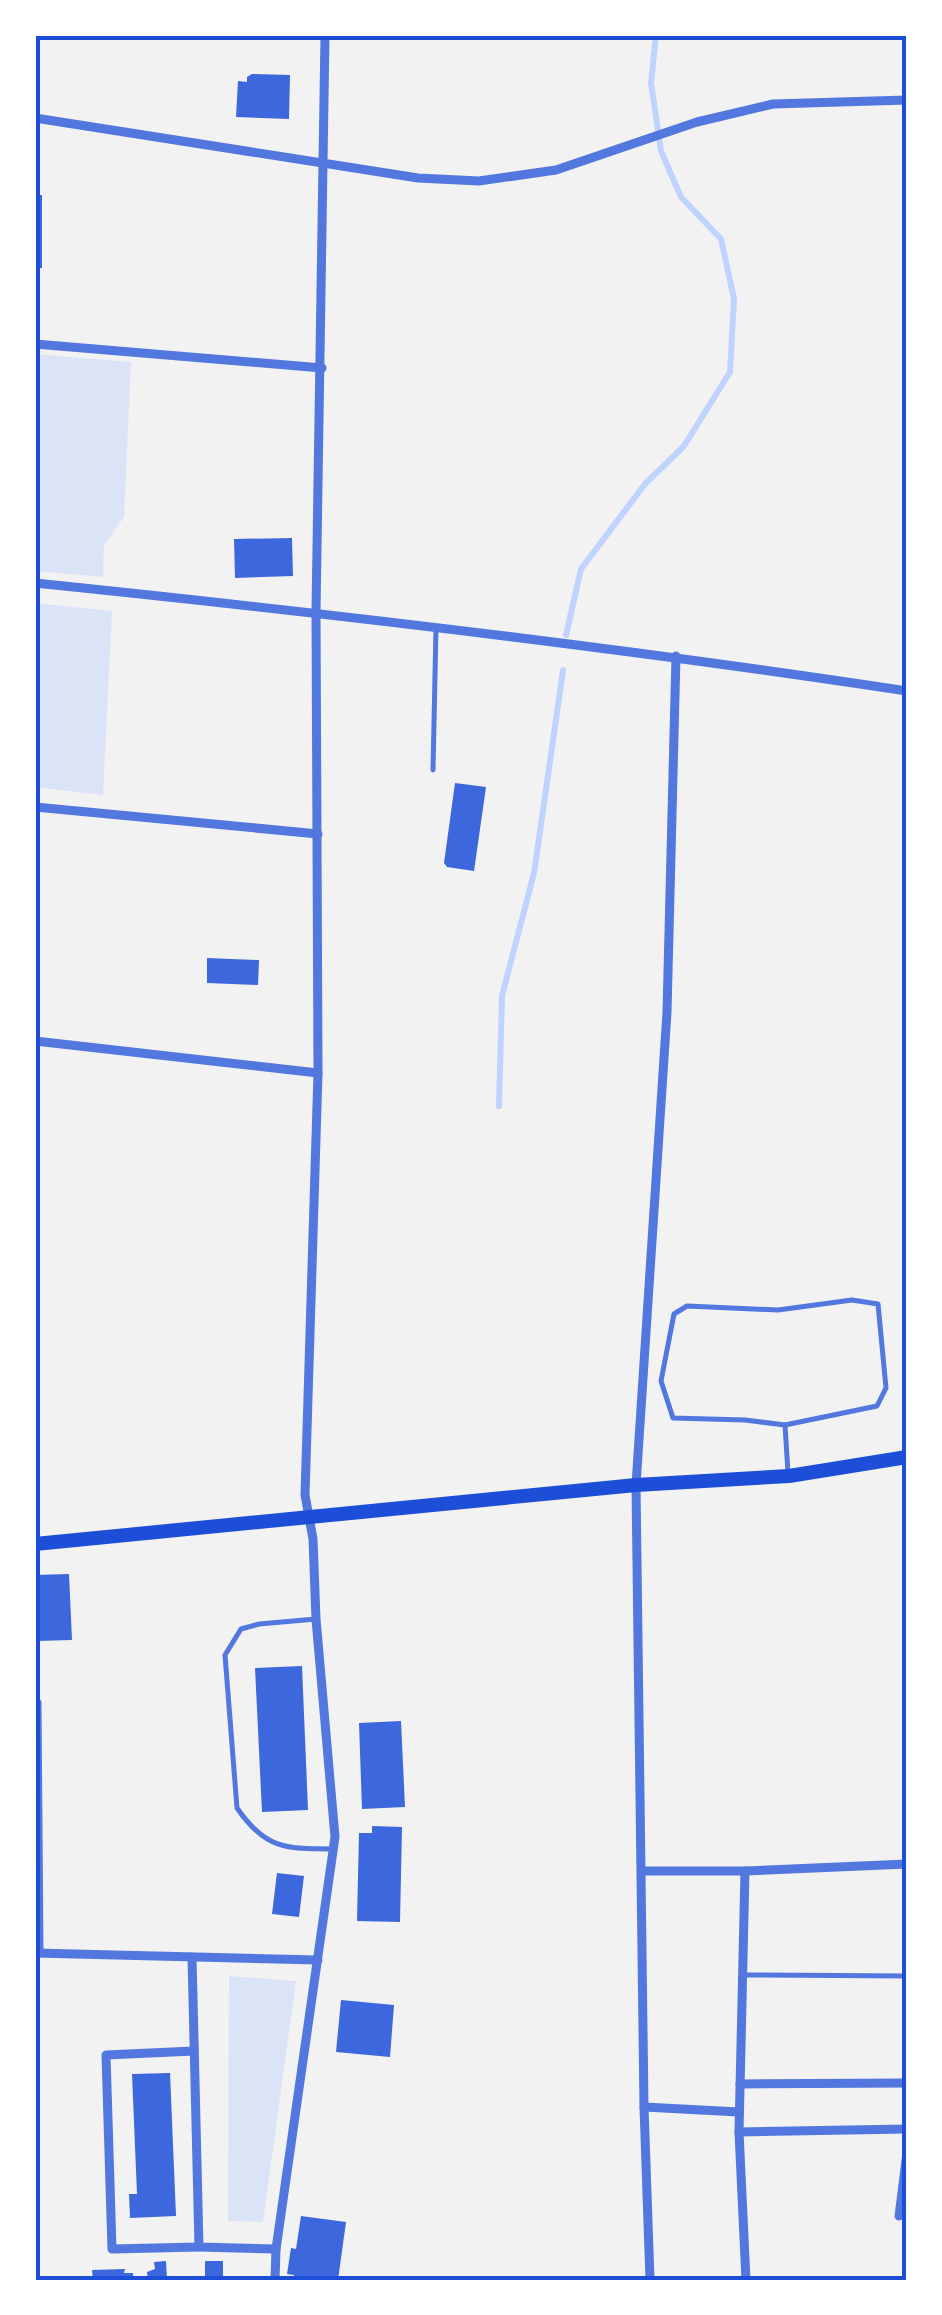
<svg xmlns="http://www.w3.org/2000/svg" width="942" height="2315" font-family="'Libre Baskerville',serif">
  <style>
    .green { fill: #dbe4f7 }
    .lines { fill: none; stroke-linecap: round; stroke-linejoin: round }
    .stream { stroke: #bfd3fe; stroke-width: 6 }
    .building { fill: #3d67dc }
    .service { stroke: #5277de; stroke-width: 5 }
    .minor { stroke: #5277de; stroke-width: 9 }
    .primary { stroke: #1d4ed8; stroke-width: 14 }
    .neatline { fill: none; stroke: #1d4ed8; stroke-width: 4 }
  </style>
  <rect width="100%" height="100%" fill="#f2f2f2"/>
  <g class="green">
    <polygon points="35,354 131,362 124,517 104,545 103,577 35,571"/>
    <polygon points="35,603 112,611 103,795 35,787"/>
    <polygon points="229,1976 296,1981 263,2222 228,2221"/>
  </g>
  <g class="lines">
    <g class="stream">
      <polyline points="566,635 581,569 645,484 684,446 730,372 734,299 721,239 681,197 661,151 651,83 656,35"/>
      <polyline points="499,1106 502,996 534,873 563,670"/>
    </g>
  </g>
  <g class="building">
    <polygon points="252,74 290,75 289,119 236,117 238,81 247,82 247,77"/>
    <rect x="35" y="195" width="7" height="73"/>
    <polygon points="292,538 293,576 235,578 234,539"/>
    <polygon points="455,783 486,787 474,871 447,867 444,863"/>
    <polygon points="207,958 259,960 258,985 207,983"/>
    <polygon points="69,1574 72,1640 36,1641 35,1575"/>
    <polygon points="302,1666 308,1810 262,1812 255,1668"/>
    <polygon points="401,1721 405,1807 362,1809 359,1723"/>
    <polygon points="372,1826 402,1827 400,1922 357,1921 359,1833 372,1833"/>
    <polygon points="277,1873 304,1876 299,1917 272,1914"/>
    <polygon points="341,2000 394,2005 390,2057 336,2052"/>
    <polygon points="170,2073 176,2216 130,2218 129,2194 137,2194 132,2074"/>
    <polygon points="301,2216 346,2222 338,2280 293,2280 294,2275 287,2274 291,2248 296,2249"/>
    <polygon points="166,2261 167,2280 148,2280 147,2272 155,2269 154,2262"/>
    <polygon points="205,2261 223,2261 223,2280 198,2280 198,2276 205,2276"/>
    <polygon points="125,2269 124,2273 133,2273 133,2280 93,2280 92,2270"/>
  </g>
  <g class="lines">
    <g class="service">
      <polyline points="433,770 436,628"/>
      <polygon points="852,1300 878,1304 886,1388 877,1406 785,1425 745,1420 673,1418 661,1381 674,1314 687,1306 778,1310"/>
      <polyline points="785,1425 788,1473"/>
      <path d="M316 1619 259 1624 241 1629 225 1655 237 1808C265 1849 286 1849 333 1849"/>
      <polyline points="39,1702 41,1954"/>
      <polyline points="745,1975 907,1976"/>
    </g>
    <g class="minor">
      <polyline points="35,118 418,178 479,181 556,170 697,122 773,104 907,100"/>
      <polyline points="35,344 322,368"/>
      <path d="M35 583C327 613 617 647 907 691"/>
      <polyline points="35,807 318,834"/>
      <polyline points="35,1041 318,1073"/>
      <polyline points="643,1871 745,1871 907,1864"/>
      <polyline points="745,1871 739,2132 746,2280"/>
      <polyline points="35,1953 318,1960"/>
      <polyline points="192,1957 199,2247 276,2249"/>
      <polyline points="194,2051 106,2055 112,2249 199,2247"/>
      <polyline points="740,2084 907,2083"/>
      <polyline points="644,2107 739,2112"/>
      <polyline points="739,2132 907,2129"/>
      <polyline points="899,2216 907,2152"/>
      <polyline points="275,2280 276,2249 335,1837 316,1619 313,1539 305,1495 318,1073 316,611 325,35"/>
      <polyline points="650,2280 644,2107 636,1485 667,1012 676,656"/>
    </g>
    <polyline class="primary" points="35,1544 636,1485 789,1476 907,1457"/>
  </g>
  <rect width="942" height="2315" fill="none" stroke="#ffffff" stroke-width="75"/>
  <rect x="38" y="38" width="866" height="2240" class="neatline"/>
</svg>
